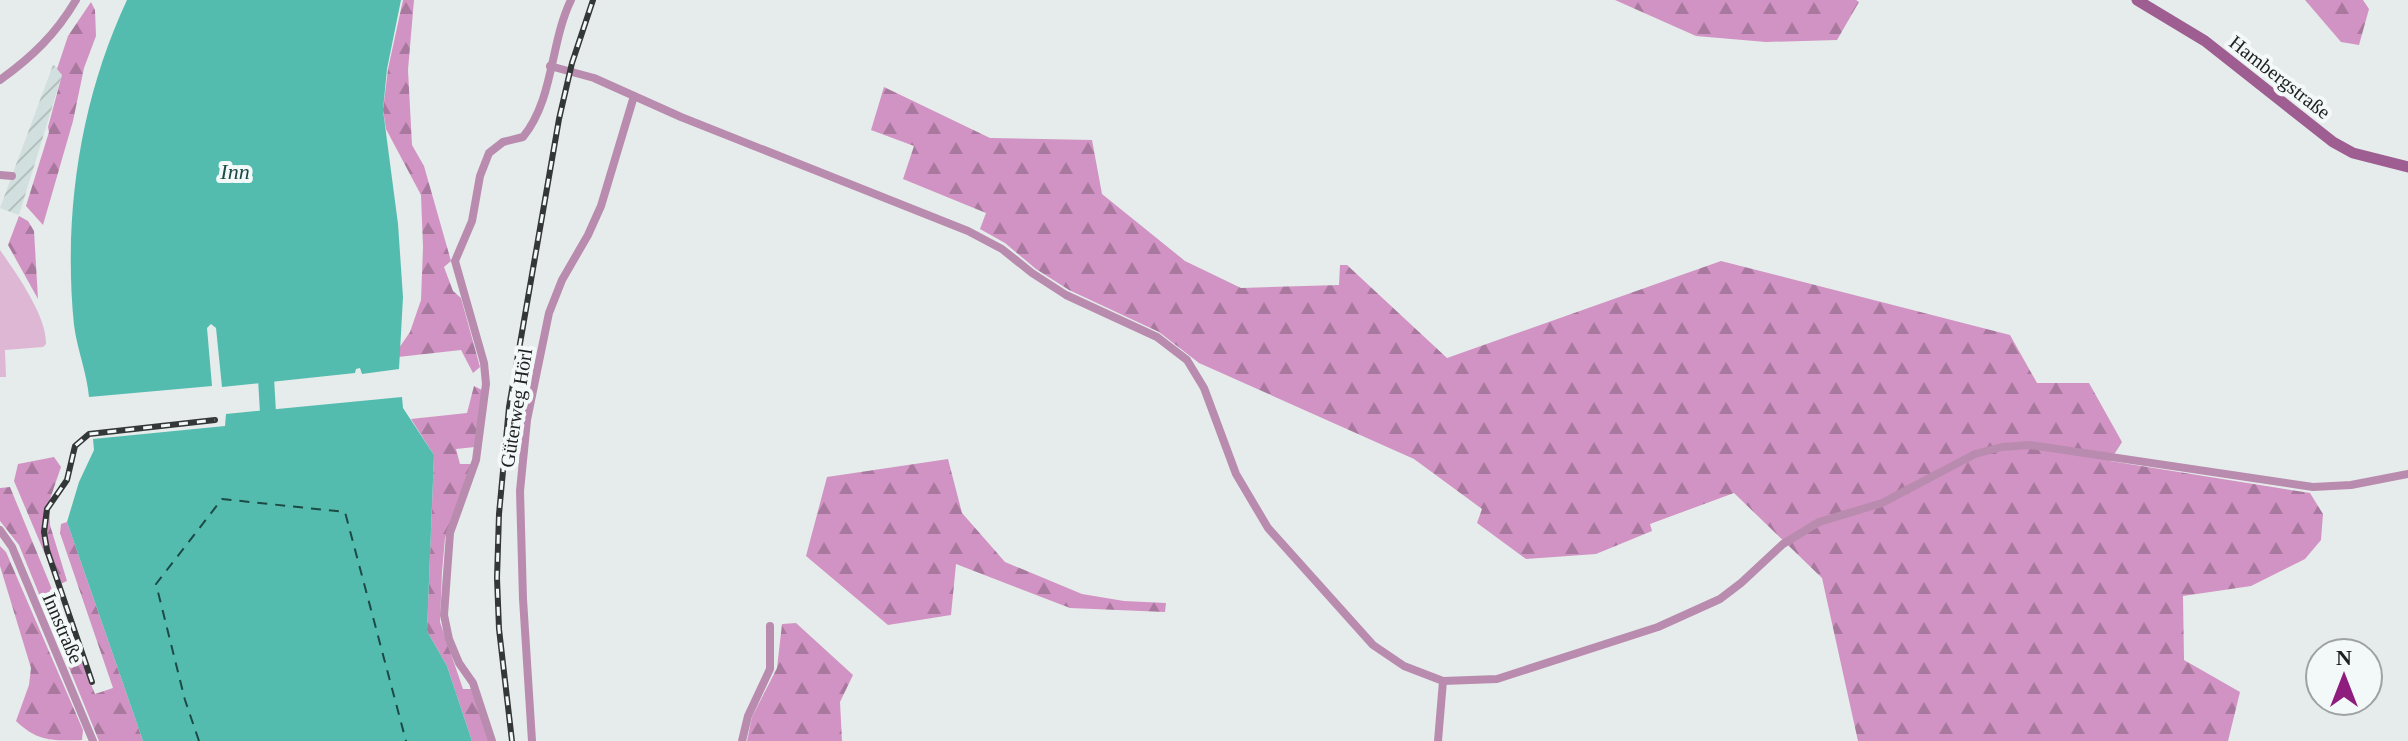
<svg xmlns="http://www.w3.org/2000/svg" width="2408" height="741" font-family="'Times New Roman',serif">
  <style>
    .industrial { fill: url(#industrial-furrows) }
    .grass { fill: #deb7d5 }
    .forest { fill: url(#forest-firs) }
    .water { fill: #54bbaf }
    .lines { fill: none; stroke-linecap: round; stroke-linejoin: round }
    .river { stroke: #54bbaf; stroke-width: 16 }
    .ferry { stroke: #1c4a45; stroke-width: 2; stroke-dasharray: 10 8; stroke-linecap: butt }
    .street { stroke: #b98caf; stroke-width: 8 }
    .secondary { stroke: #9e5e91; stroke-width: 11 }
    .rail-casing { stroke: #343737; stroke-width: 6 }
    .rail { stroke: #f3f9f8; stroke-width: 3; stroke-dasharray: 9; stroke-linecap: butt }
    .labels { text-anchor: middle; stroke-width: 8; stroke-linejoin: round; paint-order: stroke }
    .street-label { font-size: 20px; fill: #1e2020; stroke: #f3f9f8 }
    .water-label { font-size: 22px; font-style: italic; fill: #1c4a45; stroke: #f3f9f8 }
  </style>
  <defs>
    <pattern id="industrial-furrows" width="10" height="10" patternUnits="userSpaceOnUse" patternTransform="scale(2)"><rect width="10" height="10" fill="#d1e0de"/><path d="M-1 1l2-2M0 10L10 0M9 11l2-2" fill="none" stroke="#b3c0be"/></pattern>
    <pattern id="forest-firs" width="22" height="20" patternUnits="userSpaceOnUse" patternTransform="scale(2)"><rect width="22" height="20" fill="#d193c3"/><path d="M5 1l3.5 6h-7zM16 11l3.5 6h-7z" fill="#a9789e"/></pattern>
  </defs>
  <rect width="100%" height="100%" fill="#e6eceb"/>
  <polygon class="industrial" points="53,65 61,70 62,75 19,215 0,208"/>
  <path class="grass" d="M0 250C16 273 47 316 46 344L43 347 5 350 6 377H0Z"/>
  <g class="forest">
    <polygon points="403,0 414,0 408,70 412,145 424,166 451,261 444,267 453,291 461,298 480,367 473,373 461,350 398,357 399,348 410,332 421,300 423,247 421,195 386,129 383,110 388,69"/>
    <polygon points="1615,0 1856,0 1859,2 1837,40 1766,42 1696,36"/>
    <polygon points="2305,0 2363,0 2369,9 2359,45 2341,42"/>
    <polygon points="91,2 95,10 96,36 84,68 73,121 43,225 26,206 49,132 48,127 62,75 57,69 68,36"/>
    <polygon points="884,87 990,138 1092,140 1102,194 1185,261 1241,288 1339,285 1340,265 1347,265 1447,358 1721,261 2010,335 2037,383 2089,383 2122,442 2110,461 2310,493 2323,514 2321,540 2305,559 2251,586 2183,596 2184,660 2240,692 2228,741 1858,741 1822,578 1734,493 1650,524 1652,531 1596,554 1526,559 1477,523 1482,509 1414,459 1199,363 1159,332 1069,290 1036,269 1005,243 980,229 986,213 903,179 914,146 871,130"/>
    <polygon points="19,216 28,221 34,231 38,299 8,245"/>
    <polygon points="474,386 482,390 475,447 456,449 460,464 471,464 445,538 442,572 440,622 463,689 472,689 490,741 472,741 447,666 427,631 434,455 411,419 467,413"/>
    <polygon points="54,457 61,467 49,502 50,525 67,581 58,585 14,481 18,464"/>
    <polygon points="948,459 962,513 1005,562 1082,594 1124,601 1166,603 1165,612 1070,608 956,564 951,615 888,625 806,556 827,477"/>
    <polygon points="10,487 95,694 113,688 60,533 61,524 67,522 143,741 99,741 19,545 0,521 0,488"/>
    <path d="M0 546 6 552 83 730 82 740C51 741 37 741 16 721L29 685 31 668 0 566Z"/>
    <polygon points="796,623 853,675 840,702 842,741 747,741 752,717 777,668 782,624"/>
  </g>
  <g class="water">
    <path d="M127 0H401L387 69 383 110 398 224 403 297 399 369 362 374 360 368 356 369 355 373 222 387 216 328 211 324 207 328 212 386 89 397C87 373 77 349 74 325 63 215 80 100 127 0Z"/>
    <polygon points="402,397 403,408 434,455 427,631 447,666 472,741 143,741 67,522 79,482 94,450 93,439 225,426 226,414"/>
  </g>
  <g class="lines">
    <polyline class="river" points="265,361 269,430"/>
    <polyline class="ferry" points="199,741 185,700 156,584 222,499 345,512 406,741"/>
    <g class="street">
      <polyline points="550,66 594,78 681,117 968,231 1002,249 1032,273 1066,295 1157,337 1187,360 1204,388 1236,474 1268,528 1373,645 1404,666 1443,681 1497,679 1658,627 1720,599 1741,583 1783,544 1819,522 1882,503 1975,454 2002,447 2030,445 2313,487 2351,485 2408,474"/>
      <path d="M0 80C32 57 56 34 76 0"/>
      <polyline points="0,175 12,176"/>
      <polyline points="0,530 12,547 93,741"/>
      <path d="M492 741 473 683 459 663 449 639 444 615 450 533 476 460 486 384 484 363 455 261 472 221 480 176 489 153 503 142 523 137C554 99 550 43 571 0"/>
      <polyline points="532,741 523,599 520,491 527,420 549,313 562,280 588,235 601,206 634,96"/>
      <polyline points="742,741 748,716 770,669 770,626"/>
      <polyline points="1438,741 1443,681"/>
    </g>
    <polyline class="secondary" points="2137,0 2205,41 2333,142 2353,153 2408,167"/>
    <defs>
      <g id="rail">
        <polyline points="92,682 47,550 44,532 47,509 67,480 75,446 89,434 215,420"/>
        <polyline points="512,741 499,629 497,578 499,514 509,407 559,119 572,63 593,0"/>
      </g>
    </defs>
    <use href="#rail" class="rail-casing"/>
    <use href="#rail" class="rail"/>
  </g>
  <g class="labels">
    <g class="street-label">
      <text transform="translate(2280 77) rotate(38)" y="7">Hambergstraße</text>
      <text transform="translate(516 408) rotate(-81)" y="7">Güterweg Hörl</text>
      <text transform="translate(63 628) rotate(67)" y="7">Innstraße</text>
    </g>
    <g class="water-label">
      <text x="235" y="179">Inn</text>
    </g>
  </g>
  <g transform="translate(2344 677)"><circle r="38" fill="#f3f9f8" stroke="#9ea2a2" stroke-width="2"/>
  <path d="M0-6L14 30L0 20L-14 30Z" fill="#8e1d7e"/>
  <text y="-12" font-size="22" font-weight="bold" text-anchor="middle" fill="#1e2020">N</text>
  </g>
</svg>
